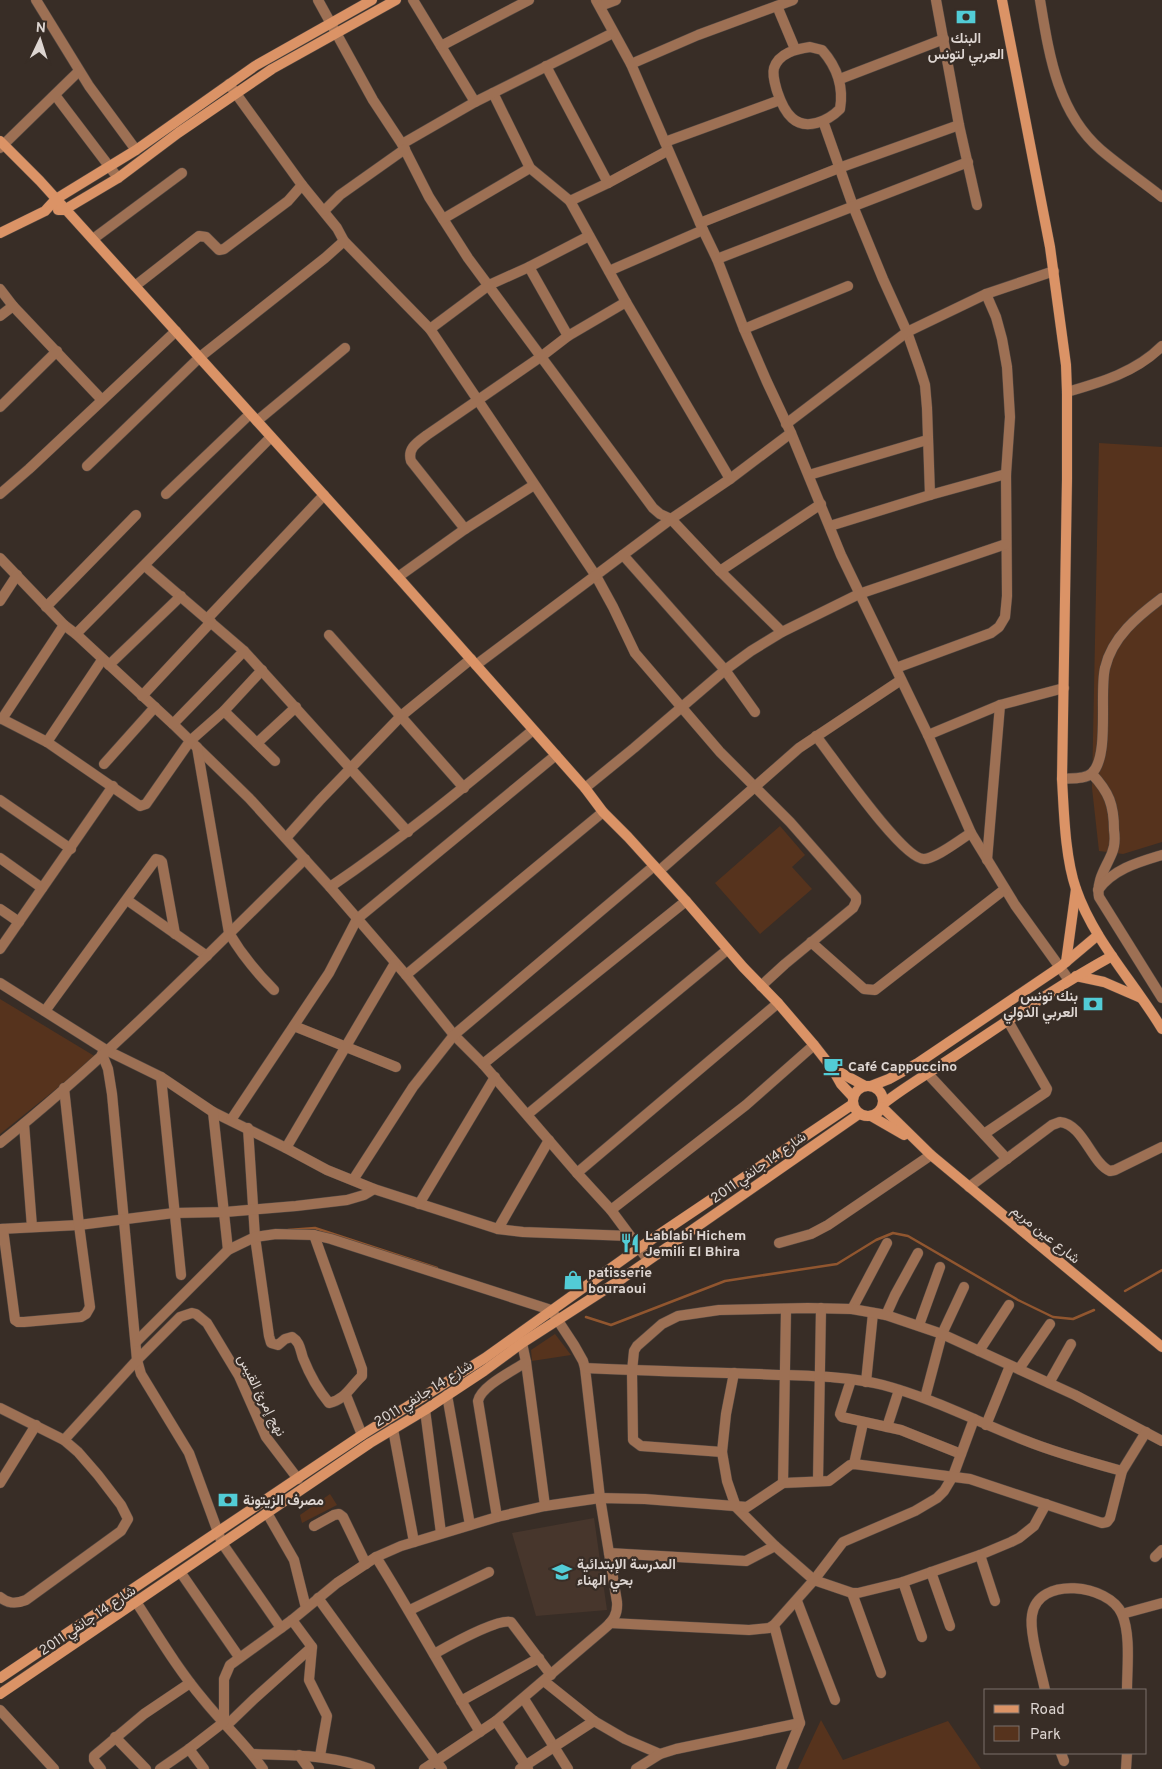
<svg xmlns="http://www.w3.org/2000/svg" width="1162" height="1769" font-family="Overpass,Vazirmatn,sans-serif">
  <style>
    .built { fill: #47362c }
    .green { fill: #56331d }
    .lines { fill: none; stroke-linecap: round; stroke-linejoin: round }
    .stream { stroke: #91562f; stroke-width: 2.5 }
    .street-casing { stroke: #534842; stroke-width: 11 }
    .secondary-casing { stroke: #534842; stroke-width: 11 }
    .street { stroke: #9d7054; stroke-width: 10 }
    .secondary { stroke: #db9366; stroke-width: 10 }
    .labels { text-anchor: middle; stroke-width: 4.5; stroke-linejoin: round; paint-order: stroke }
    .poi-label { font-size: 14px; font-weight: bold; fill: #ded6d2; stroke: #382d26; text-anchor: start }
    .street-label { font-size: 14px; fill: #ded6d2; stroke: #382d26 }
  </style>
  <rect width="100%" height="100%" fill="#382d26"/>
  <polygon class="built" points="594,1518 607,1610 536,1616 512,1533"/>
  <g class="green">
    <polygon points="1099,443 1162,447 1162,842 1123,854 1099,851 1092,788"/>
    <polygon points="780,826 805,855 792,867 812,889 760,934 715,883"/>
    <polygon points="0,999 96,1057 0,1134"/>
    <polygon points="555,1334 571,1355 532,1361 531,1350"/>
    <polygon points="330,1494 337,1505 302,1523 300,1515"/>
    <polygon points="821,1720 843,1760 948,1721 981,1769 798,1769"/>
  </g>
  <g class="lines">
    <g class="stream">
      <polyline points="288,1230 315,1228 437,1268"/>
      <polyline points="1125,1291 1162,1270"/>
      <polyline points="586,1317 611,1325 725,1281 837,1264 876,1240 893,1233 908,1236 1018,1300 1053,1317 1073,1319 1094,1310"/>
    </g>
    <defs>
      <g id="street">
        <polyline points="36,0 89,86 136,150"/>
        <polyline points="318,0 373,100 402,144 429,197 468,258 653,508 660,514 671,519 720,571 782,632"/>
        <polyline points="413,0 475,102"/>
        <polyline points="596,0 631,64 703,230 717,259 744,329 767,382 791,433 841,555 928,735 971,833 1015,905 1069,980"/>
        <polyline points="936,0 959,125 977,205"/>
        <path d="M1040 0C1049 54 1057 112 1101 150 1121 167 1142 181 1162 197"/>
        <polyline points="600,6 616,0"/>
        <polyline points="777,6 795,49"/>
        <polyline points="441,46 529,0"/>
        <path d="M810 47 822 50C837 67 844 86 840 109 828 121 806 131 792 118 784 111 780 100 777 91 775 84 772 75 774 68 779 53 796 49 810 47Z"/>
        <polyline points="631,64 698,35 793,0"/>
        <polyline points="546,66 608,183"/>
        <polyline points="840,79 944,39"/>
        <polyline points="229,84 302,185 337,228 344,241 430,329 596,576 613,607 635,653 720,752 790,822 856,897 856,902 853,908 785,964 761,986"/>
        <polyline points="493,93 530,168 570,201 608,183 667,151"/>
        <polyline points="55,95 118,178"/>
        <polyline points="823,121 853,206 883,279 907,332 920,369 925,385 927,408 930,495"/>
        <polyline points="665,142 780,100"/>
        <polyline points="402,144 475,102 613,33"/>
        <polyline points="0,148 79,71"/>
        <polyline points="570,201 626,302 730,479"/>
        <polyline points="324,211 340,195 405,149"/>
        <polyline points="443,219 530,168"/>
        <polyline points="700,223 839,168 959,125"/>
        <polyline points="93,239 182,173"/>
        <polyline points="717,259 968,162"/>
        <polyline points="529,267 568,336"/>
        <polyline points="609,271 703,230"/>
        <polyline points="135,286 199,236 206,237 219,250 224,249 288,201 302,185"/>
        <polyline points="0,289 13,306 102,400"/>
        <polyline points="0,316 13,306"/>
        <polyline points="430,329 489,285 529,267 589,236"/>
        <polyline points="744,329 848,286"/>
        <path d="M1067 392C1102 382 1136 372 1162 346"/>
        <polyline points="0,407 57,351"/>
        <polyline points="257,421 345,348"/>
        <polyline points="786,424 907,332 986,294 1054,271"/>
        <polyline points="87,466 200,357 325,258 344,241"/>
        <polyline points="809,475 927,440"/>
        <polyline points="0,494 29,469 176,331"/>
        <polyline points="166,494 250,414"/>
        <polyline points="830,526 930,495 1006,474"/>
        <path d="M465 529 411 461C407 448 418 442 427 435L542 356 568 336 626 302"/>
        <polyline points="623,555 725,670 755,712"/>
        <polyline points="0,558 64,625 76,634 173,724 249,798 330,887 406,975 454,1035 483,1064 577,1173 611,1210 648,1260"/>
        <polyline points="145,566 244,651 408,832"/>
        <polyline points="720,571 821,504"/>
        <polyline points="398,577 465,529 534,485"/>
        <polyline points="0,601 17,575"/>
        <polyline points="46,607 136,515"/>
        <polyline points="207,619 324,495"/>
        <polyline points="76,634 271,437"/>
        <polyline points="329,635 464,788"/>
        <polyline points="109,665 181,596"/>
        <polyline points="476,665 671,519 730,479 791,433"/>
        <polyline points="896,668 991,633 999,627 1005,617 1007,596 1006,474 1010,417 1007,367 1002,339 996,317 986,294"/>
        <polyline points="142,696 211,622"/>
        <polyline points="224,711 275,761"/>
        <polyline points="0,718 47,742 140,806 146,804 190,741 224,711 262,670"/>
        <polyline points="2,719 64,625"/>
        <polyline points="173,724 244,651"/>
        <polyline points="928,735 1000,705 1064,688"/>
        <path d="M816 736C832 756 902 859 924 859 937 858 959 840 971 833"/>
        <polyline points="47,742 102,660"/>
        <polyline points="257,743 296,707"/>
        <path d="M197 747 229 933C242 955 256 972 274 990"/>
        <polyline points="104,764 155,707"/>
        <path d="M1092 774C1109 792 1114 805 1114 830 1115 837 1115 846 1112 853 1106 868 1096 880 1099 897L1162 998"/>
        <path d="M1062 779C1070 778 1085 780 1092 773 1110 756 1099 692 1105 668 1112 637 1138 616 1162 598"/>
        <polyline points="585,788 634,748 725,670 751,651 782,632 859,594 1006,544"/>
        <polyline points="0,800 71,849"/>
        <polyline points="286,838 320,800 401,716 471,659"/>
        <polyline points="0,858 42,888"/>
        <polyline points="987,860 1000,705"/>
        <polyline points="659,871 799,748 901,680"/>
        <path d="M330 887C401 839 467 785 533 730"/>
        <path d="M1098 890C1113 869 1139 862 1162 855"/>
        <polyline points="127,900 207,956"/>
        <polyline points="0,909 19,922"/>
        <polyline points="811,942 864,989 875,990 1005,889"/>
        <polyline points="0,949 113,786"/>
        <polyline points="406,975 603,812"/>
        <polyline points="0,983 106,1050 161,1077 213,1112 286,1148 327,1170 374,1189 498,1229 523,1232 630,1236"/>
        <polyline points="45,1011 156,859 160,860 162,862 175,934"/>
        <polyline points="294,1026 396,1067"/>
        <polyline points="102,1054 108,1069 112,1094 137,1360 141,1374 189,1453 222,1543 281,1628"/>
        <polyline points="483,1064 686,901"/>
        <polyline points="928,1074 1007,1159"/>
        <polyline points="161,1077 181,1275"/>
        <polyline points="213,1112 228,1250"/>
        <polyline points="528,1114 727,950"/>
        <polyline points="231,1120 329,973 357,919 556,755"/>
        <polyline points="24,1124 32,1227"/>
        <path d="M248 1128 255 1237 269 1336 271 1343 278 1345 285 1339 292 1337C300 1342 300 1349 303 1358 309 1373 319 1391 329 1403 345 1400 351 1386 362 1376V1369L314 1235"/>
        <polyline points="984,1134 1046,1092 1047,1089 1008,1021"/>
        <path d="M0 1143C109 1056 206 956 305 859"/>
        <polyline points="286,1148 395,963"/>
        <polyline points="577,1173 778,1003"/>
        <polyline points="353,1180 413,1087 454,1035 654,866"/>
        <path d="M969 1187 1052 1125 1060 1122C1083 1124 1092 1164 1110 1171L1115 1170 1162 1147"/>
        <polyline points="419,1204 495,1077"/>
        <polyline points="611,1210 746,1105 814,1045"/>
        <polyline points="0,1229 79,1225 174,1213 225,1212 296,1206 347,1200 364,1195 374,1189"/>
        <polyline points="3,1229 15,1320 18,1322 24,1322 81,1317 86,1314 90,1307 79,1225 64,1088"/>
        <polyline points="498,1229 549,1140"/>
        <polyline points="779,1243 811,1234 828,1225 931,1155"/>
        <polyline points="852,1309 887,1243"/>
        <polyline points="886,1315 895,1295 918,1253"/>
        <polyline points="919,1325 940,1267"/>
        <path d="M136 1342 228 1250 255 1237 276 1234 314 1235 331 1239 551 1310 574 1345 583 1361 585 1368 600 1498 617 1602C618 1614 613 1621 605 1628L496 1721 424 1769"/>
        <polyline points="522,1343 526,1362 545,1506"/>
        <polyline points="979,1351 1009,1305"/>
        <path d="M585 1368C643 1371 701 1372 759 1374 800 1376 843 1375 883 1385 932 1398 978 1422 1024 1440 1056 1453 1089 1462 1122 1471"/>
        <polyline points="1019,1369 1050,1324"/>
        <polyline points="734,1373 726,1414 722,1452 727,1481 736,1507 775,1546 814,1580 852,1593 858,1593 903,1582 980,1555 1011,1542 1019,1538 1034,1526 1046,1504"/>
        <polyline points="851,1380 840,1414 842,1417 901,1430 961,1454"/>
        <polyline points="866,1382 873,1313"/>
        <polyline points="1049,1383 1071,1344"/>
        <polyline points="346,1395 362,1435"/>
        <polyline points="447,1395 470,1525"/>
        <polyline points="925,1398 942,1334 964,1287"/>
        <path d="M0 1408 64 1440 78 1452 98 1475 121 1505 128 1519 121 1531 26 1600C16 1604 8 1604 0 1597"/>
        <polyline points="425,1410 441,1533"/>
        <polyline points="986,1425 1010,1366"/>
        <polyline points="887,1427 899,1390"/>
        <polyline points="393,1429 414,1542"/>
        <polyline points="64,1440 137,1360 180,1317 192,1313 196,1314 207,1323 239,1376 266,1437 298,1479"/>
        <polyline points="722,1452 641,1446 633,1440 632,1371 634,1351 637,1346 662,1324 678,1316 719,1310 808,1308 852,1309 886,1315 942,1334 1075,1395 1162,1441"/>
        <polyline points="854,1464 863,1423"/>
        <polyline points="818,1481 821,1308"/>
        <polyline points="0,1483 36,1425"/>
        <polyline points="783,1483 786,1309"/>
        <polyline points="267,1513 294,1560 306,1608"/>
        <path d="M497 1517 478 1401C481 1386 513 1371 526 1362"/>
        <polyline points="314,1526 334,1515 339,1514 343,1517 366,1564"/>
        <polyline points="609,1553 746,1561 775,1546"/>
        <polyline points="980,1555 995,1601"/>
        <path d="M376 1557C412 1614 444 1674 480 1732"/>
        <polyline points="1155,1557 1162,1550"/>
        <polyline points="931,1572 950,1626"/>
        <polyline points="181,1573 239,1657"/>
        <polyline points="903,1582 922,1637"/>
        <path d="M129 1591C153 1627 175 1666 203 1699 222 1723 245 1743 263 1769"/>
        <polyline points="852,1593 881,1673"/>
        <polyline points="318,1598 442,1769"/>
        <polyline points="797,1601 835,1700"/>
        <polyline points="410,1610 489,1572"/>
        <polyline points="1122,1614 1162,1603"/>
        <polyline points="292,1620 312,1647 309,1680 327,1716 320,1756"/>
        <polyline points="610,1623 749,1630 769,1628 774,1625 814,1580 843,1542 915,1511 937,1498 944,1491 953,1476 974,1419"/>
        <polyline points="774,1625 800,1723 781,1769"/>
        <path d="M434 1654C448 1646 498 1618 511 1622L551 1675"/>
        <polyline points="544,1681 594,1721 625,1739 660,1754"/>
        <path d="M1045 1690C1041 1670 1029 1633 1032 1615 1038 1575 1109 1584 1122 1614 1131 1635 1127 1668 1127 1690"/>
        <polyline points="524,1699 568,1769"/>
        <polyline points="461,1701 539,1658"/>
        <polyline points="0,1710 54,1769"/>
        <polyline points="496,1721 528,1769"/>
        <polyline points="227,1725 254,1699 312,1647"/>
        <polyline points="115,1737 146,1769"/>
        <polyline points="189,1749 204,1769"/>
        <polyline points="1061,1753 1064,1761"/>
        <path d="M253 1754C294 1756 330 1754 370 1769"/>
        <polyline points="299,1755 309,1769"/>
        <polyline points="101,1769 94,1760 94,1756 144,1714 190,1683"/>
        <polyline points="160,1769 189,1749 224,1722 224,1679 230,1665 292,1620 337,1583 376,1557 401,1546 497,1517 545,1506 600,1498 645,1499 747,1507 783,1483 829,1481 850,1465 854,1464 970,1479 1102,1523 1107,1522 1110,1518 1122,1471 1146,1432"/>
        <polyline points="520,1769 594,1721"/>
        <polyline points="636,1769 660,1754 676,1749 800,1723"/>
        <polyline points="1126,1769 1127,1753"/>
      </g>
      <g id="secondary">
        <path d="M1002 0 1050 247 1066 365 1067 392V479L1062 779C1064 813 1065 857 1076 889 1094 941 1134 982 1162 1029"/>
        <polyline points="0,141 40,181 398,577 585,788 603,812 628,837 686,901 743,967 778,1003 814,1045 832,1068 841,1084 853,1097"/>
        <polyline points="58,210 64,210 118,178 178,133 272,69 396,0"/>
        <polyline points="0,233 45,211 56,199 136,150 255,66 372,0"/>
        <polyline points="1066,962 1076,889"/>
        <polyline points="1076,976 1104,982 1141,998"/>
        <polyline points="832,1068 865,1086"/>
        <circle cx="868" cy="1101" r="15"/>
        <polyline points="871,1086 889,1079 918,1063 1060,967 1098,935"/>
        <path d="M883 1104C907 1085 934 1070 959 1053 1009 1020 1059 985 1112 956"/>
        <polyline points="882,1107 931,1155 1162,1347"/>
        <polyline points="871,1116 904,1135"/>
        <polyline points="0,1678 362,1435 485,1358 639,1248 853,1104"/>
        <polyline points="0,1694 370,1443 425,1410 484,1371 522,1343 623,1278 859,1114"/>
      </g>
    </defs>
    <use href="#street" class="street-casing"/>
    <use href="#secondary" class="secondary-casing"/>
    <use href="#street" class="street"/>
    <use href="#secondary" class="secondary"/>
  </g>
  <defs>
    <symbol id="bank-bare" viewBox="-9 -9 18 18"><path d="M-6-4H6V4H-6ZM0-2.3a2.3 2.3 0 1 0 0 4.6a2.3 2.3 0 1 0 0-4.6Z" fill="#52ccd6" stroke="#382d26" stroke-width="2.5" paint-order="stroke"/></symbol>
    <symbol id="cafe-bare" viewBox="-9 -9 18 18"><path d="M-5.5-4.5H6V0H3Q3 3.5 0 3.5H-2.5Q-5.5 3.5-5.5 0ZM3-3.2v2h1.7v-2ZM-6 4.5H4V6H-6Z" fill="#52ccd6" stroke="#382d26" stroke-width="2.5" paint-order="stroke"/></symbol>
    <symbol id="restaurant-bare" viewBox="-9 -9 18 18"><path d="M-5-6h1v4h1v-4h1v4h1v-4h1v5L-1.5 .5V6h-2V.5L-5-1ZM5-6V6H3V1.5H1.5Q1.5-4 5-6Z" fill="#52ccd6" stroke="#382d26" stroke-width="2.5" paint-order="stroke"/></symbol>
    <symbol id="shop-bare" viewBox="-9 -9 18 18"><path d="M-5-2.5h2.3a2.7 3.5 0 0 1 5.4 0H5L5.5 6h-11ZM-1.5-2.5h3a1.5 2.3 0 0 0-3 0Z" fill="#52ccd6" stroke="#382d26" stroke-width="2.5" paint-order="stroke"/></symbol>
    <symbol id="school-bare" viewBox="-9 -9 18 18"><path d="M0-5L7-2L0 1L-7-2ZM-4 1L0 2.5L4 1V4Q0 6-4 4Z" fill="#52ccd6" stroke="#382d26" stroke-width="2.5" paint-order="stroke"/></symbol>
  </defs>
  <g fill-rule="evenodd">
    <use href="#bank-bare" x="952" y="3" width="28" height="28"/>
    <use href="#bank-bare" x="1079" y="990" width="28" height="28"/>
    <use href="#cafe-bare" x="819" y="1052" width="28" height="28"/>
    <use href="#restaurant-bare" x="616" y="1229" width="28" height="28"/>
    <use href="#shop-bare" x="559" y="1266" width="28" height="28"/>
    <use href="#bank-bare" x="214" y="1486" width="28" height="28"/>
    <use href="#school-bare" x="548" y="1558" width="28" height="28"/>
  </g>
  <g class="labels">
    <g class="poi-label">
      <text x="966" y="43" text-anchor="middle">البنك<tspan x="966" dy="16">العربي لتونس</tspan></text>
      <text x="1078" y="1001" text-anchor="end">بنك تونس<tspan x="1078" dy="16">العربي الدولي</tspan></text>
      <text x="848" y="1071">Café Cappuccino</text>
      <text x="645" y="1240">Lablabi Hichem<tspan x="645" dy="16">Jemili El Bhira</tspan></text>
      <text x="588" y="1277">patisserie<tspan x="588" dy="16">bouraoui</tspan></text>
      <text x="243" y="1505">مصرف الزيتونة</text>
      <text x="577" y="1569">المدرسة الإبتدائية<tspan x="577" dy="16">بحي الهناء</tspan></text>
    </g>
    <g class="street-label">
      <text transform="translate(758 1167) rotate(-35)" y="5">شارع 14 جانفي 2011</text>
      <text transform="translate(1046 1234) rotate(39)" y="5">شارع عين مريم</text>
      <text transform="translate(423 1393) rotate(-32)" y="5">شارع 14 جانفي 2011</text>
      <text transform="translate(262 1395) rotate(63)" y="5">نهج إمرئ القيس</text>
      <text transform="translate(87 1620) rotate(-34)" y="5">شارع 14 جانفي 2011</text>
    </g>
  </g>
  <rect x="984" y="1689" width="162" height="65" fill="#382d26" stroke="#7a716b"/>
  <rect x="994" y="1705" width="25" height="8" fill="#db9366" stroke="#7a716b"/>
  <text x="1030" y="1714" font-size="15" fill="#ded6d2">Road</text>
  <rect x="994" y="1726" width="25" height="15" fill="#56331d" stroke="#7a716b"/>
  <text x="1030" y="1739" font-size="15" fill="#ded6d2">Park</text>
  <g transform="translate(40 40) rotate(4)" stroke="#382d26" stroke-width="4" paint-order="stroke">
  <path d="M0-4L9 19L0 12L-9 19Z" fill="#ded6d2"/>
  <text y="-8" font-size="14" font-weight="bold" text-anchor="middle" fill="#ded6d2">N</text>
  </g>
</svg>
